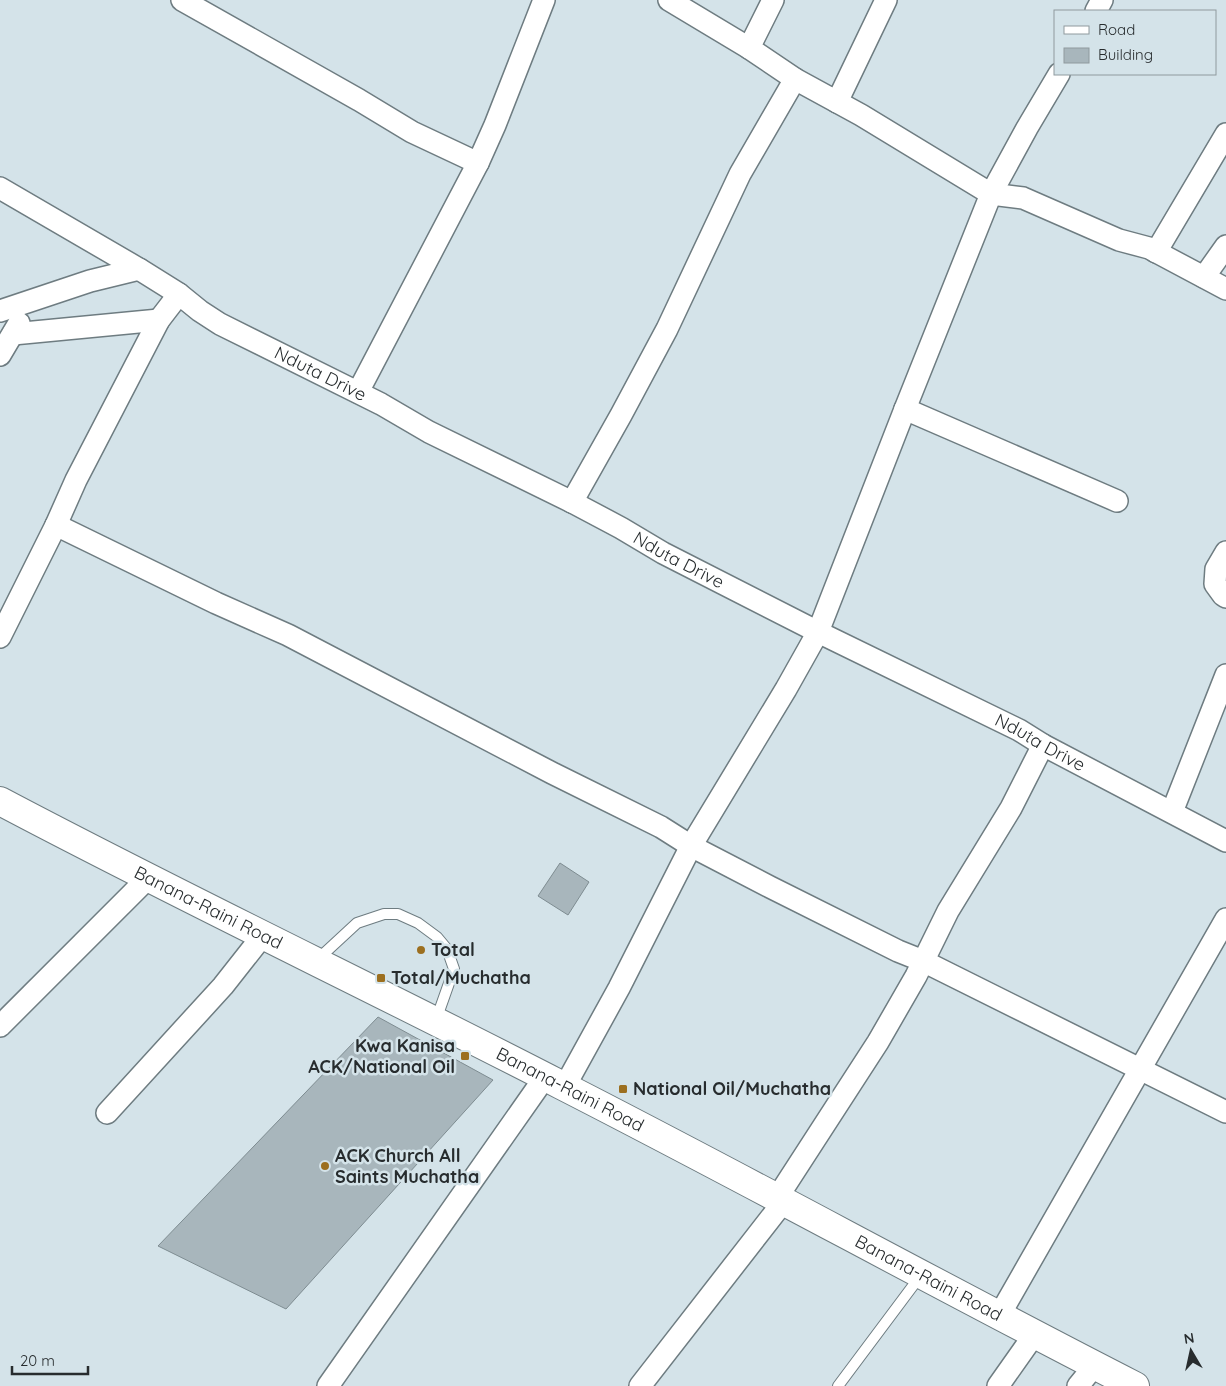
<svg xmlns="http://www.w3.org/2000/svg" width="1226" height="1386" font-family="Quicksand,sans-serif">
  <style>
    .building { fill: #a8b6bc; stroke: #7e8c91 }
    .lines { fill: none; stroke-linecap: round; stroke-linejoin: round }
    .lane-casing { stroke: #6e7c81; stroke-width: 12 }
    .street-casing { stroke: #6e7c81; stroke-width: 24 }
    .secondary-casing { stroke: #6e7c81; stroke-width: 30 }
    .lane { stroke: #fff; stroke-width: 10 }
    .street { stroke: #fff; stroke-width: 21 }
    .secondary { stroke: #fff; stroke-width: 28 }
    .poi-dot { fill: #9c6f1f; stroke: #d4e3e9; stroke-width: 2 }
    .labels { text-anchor: middle; stroke-width: 5; stroke-linejoin: round; paint-order: stroke }
    .street-label { font-size: 18px; fill: #272c2e; stroke: #d4e3e9 }
    .poi-label { font-size: 18px; font-weight: bold; fill: #272c2e; stroke: #d4e3e9; text-anchor: start }
  </style>
  <rect width="100%" height="100%" fill="#d4e3e9"/>
  <g class="building">
    <polygon points="560,863 589,882 568,915 538,896"/>
    <polygon points="378,1017 493,1080 286,1309 158,1246"/>
  </g>
  <g class="lines">
    <defs>
      <g id="lane">
        <polyline points="317,960 357,923 384,914 398,914 418,923 437,937 447,949 454,969 436,1020"/>
        <polyline points="838,1386 921,1275"/>
      </g>
      <g id="street">
        <polyline points="182,0 359,100 412,132 478,163"/>
        <polyline points="669,0 749,48 795,79 861,115 991,194 1023,198 1119,240 1149,248 1226,289"/>
        <polyline points="1096,11 1102,0"/>
        <polyline points="749,48 773,0"/>
        <polyline points="837,102 886,0"/>
        <path id="s1" d="M0 188 139 269 179 294 200 311 220 324 381 404 429 432 572 502 621 528 663 553 818 632 1019 730 1043 745 1226 841"/>
        <polyline points="1156,252 1226,134"/>
        <polyline points="1204,277 1226,246"/>
        <polyline points="0,311 90,281 139,269"/>
        <polyline points="13,334 159,320"/>
        <polyline points="0,355 19,323"/>
        <polyline points="358,392 478,163 495,125 544,0"/>
        <polyline points="905,409 1117,501"/>
        <polyline points="572,502 621,415 667,329 740,174 795,79"/>
        <polyline points="56,525 216,603 288,635 552,773 661,827 691,846 770,887 898,951 923,961 1226,1112"/>
        <polyline points="1226,552 1216,569 1215,584 1223,595 1226,597"/>
        <polyline points="0,637 56,525 76,480 159,320 179,294"/>
        <polyline points="1172,812 1226,675"/>
        <polyline points="0,1026 148,878"/>
        <polyline points="565,1086 619,988 691,846 786,689 818,632 905,409 991,194 1027,128 1059,74"/>
        <polyline points="107,1113 223,986 264,934"/>
        <polyline points="777,1198 878,1042 916,976 948,911 1011,808 1043,745"/>
        <polyline points="999,1316 1226,919"/>
        <polyline points="328,1386 545,1077"/>
        <polyline points="640,1386 784,1201"/>
        <polyline points="998,1386 1034,1335"/>
        <polyline points="1078,1386 1095,1365"/>
      </g>
      <g id="secondary">
        <path id="s2" d="M0 801C185 899 375 989 561 1085 753 1183 943 1288 1135 1386"/>
      </g>
    </defs>
    <use href="#lane" class="lane-casing"/>
    <use href="#street" class="street-casing"/>
    <use href="#secondary" class="secondary-casing"/>
    <use href="#lane" class="lane"/>
    <use href="#street" class="street"/>
    <use href="#secondary" class="secondary"/>
  </g>
  <g class="poi-dot">
    <circle cx="421" cy="950" r="5"/>
    <rect x="376" y="973" width="10" height="10" rx="2.5"/>
    <rect x="460" y="1051" width="10" height="10" rx="2.5"/>
    <rect x="618" y="1084" width="10" height="10" rx="2.5"/>
    <circle cx="325" cy="1166" r="5"/>
  </g>
  <g class="labels">
    <g class="street-label">
      <text dy="6" stroke="none"><textPath href="#s1" startOffset="371">Nduta Drive</textPath></text>
      <text dy="6" stroke="none"><textPath href="#s1" startOffset="775">Nduta Drive</textPath></text>
      <text dy="6" stroke="none"><textPath href="#s1" startOffset="1180">Nduta Drive</textPath></text>
      <text dy="6" stroke="none"><textPath href="#s2" startOffset="234">Banana-Raini Road</textPath></text>
      <text dy="6" stroke="none"><textPath href="#s2" startOffset="639">Banana-Raini Road</textPath></text>
      <text dy="6" stroke="none"><textPath href="#s2" startOffset="1044">Banana-Raini Road</textPath></text>
    </g>
    <g class="poi-label">
      <text x="431" y="956">Total</text>
      <text x="391" y="984">Total/Muchatha</text>
      <text x="455" y="1052" text-anchor="end">Kwa Kanisa<tspan x="455" dy="21">ACK/National Oil</tspan></text>
      <text x="633" y="1095">National Oil/Muchatha</text>
      <text x="335" y="1162">ACK Church All<tspan x="335" dy="21">Saints Muchatha</tspan></text>
    </g>
  </g>
  <rect x="1054" y="10" width="162" height="65" fill="#d4e3e9" stroke="#8f9a9e"/>
  <rect x="1064" y="26" width="25" height="8" fill="#ffffff" stroke="#8f9a9e"/>
  <text x="1098" y="35" font-size="15" fill="#272c2e">Road</text>
  <rect x="1064" y="48" width="25" height="15" fill="#a8b6bc" stroke="#8f9a9e"/>
  <text x="1098" y="60" font-size="15" fill="#272c2e">Building</text>
  <g transform="translate(1191 1351) rotate(351)" stroke="#d4e3e9" stroke-width="4" paint-order="stroke">
  <path d="M0-4L9 19L0 12L-9 19Z" fill="#272c2e"/>
  <text y="-8" font-size="14" font-weight="bold" text-anchor="middle" fill="#272c2e">N</text>
  </g>
  <path d="M12 1366v8h76v-8" fill="none" stroke="#272c2e" stroke-width="2.5"/>
  <text x="20" y="1366" font-size="15" fill="#272c2e" stroke="#d4e3e9" stroke-width="4" paint-order="stroke">20 m</text>
</svg>
